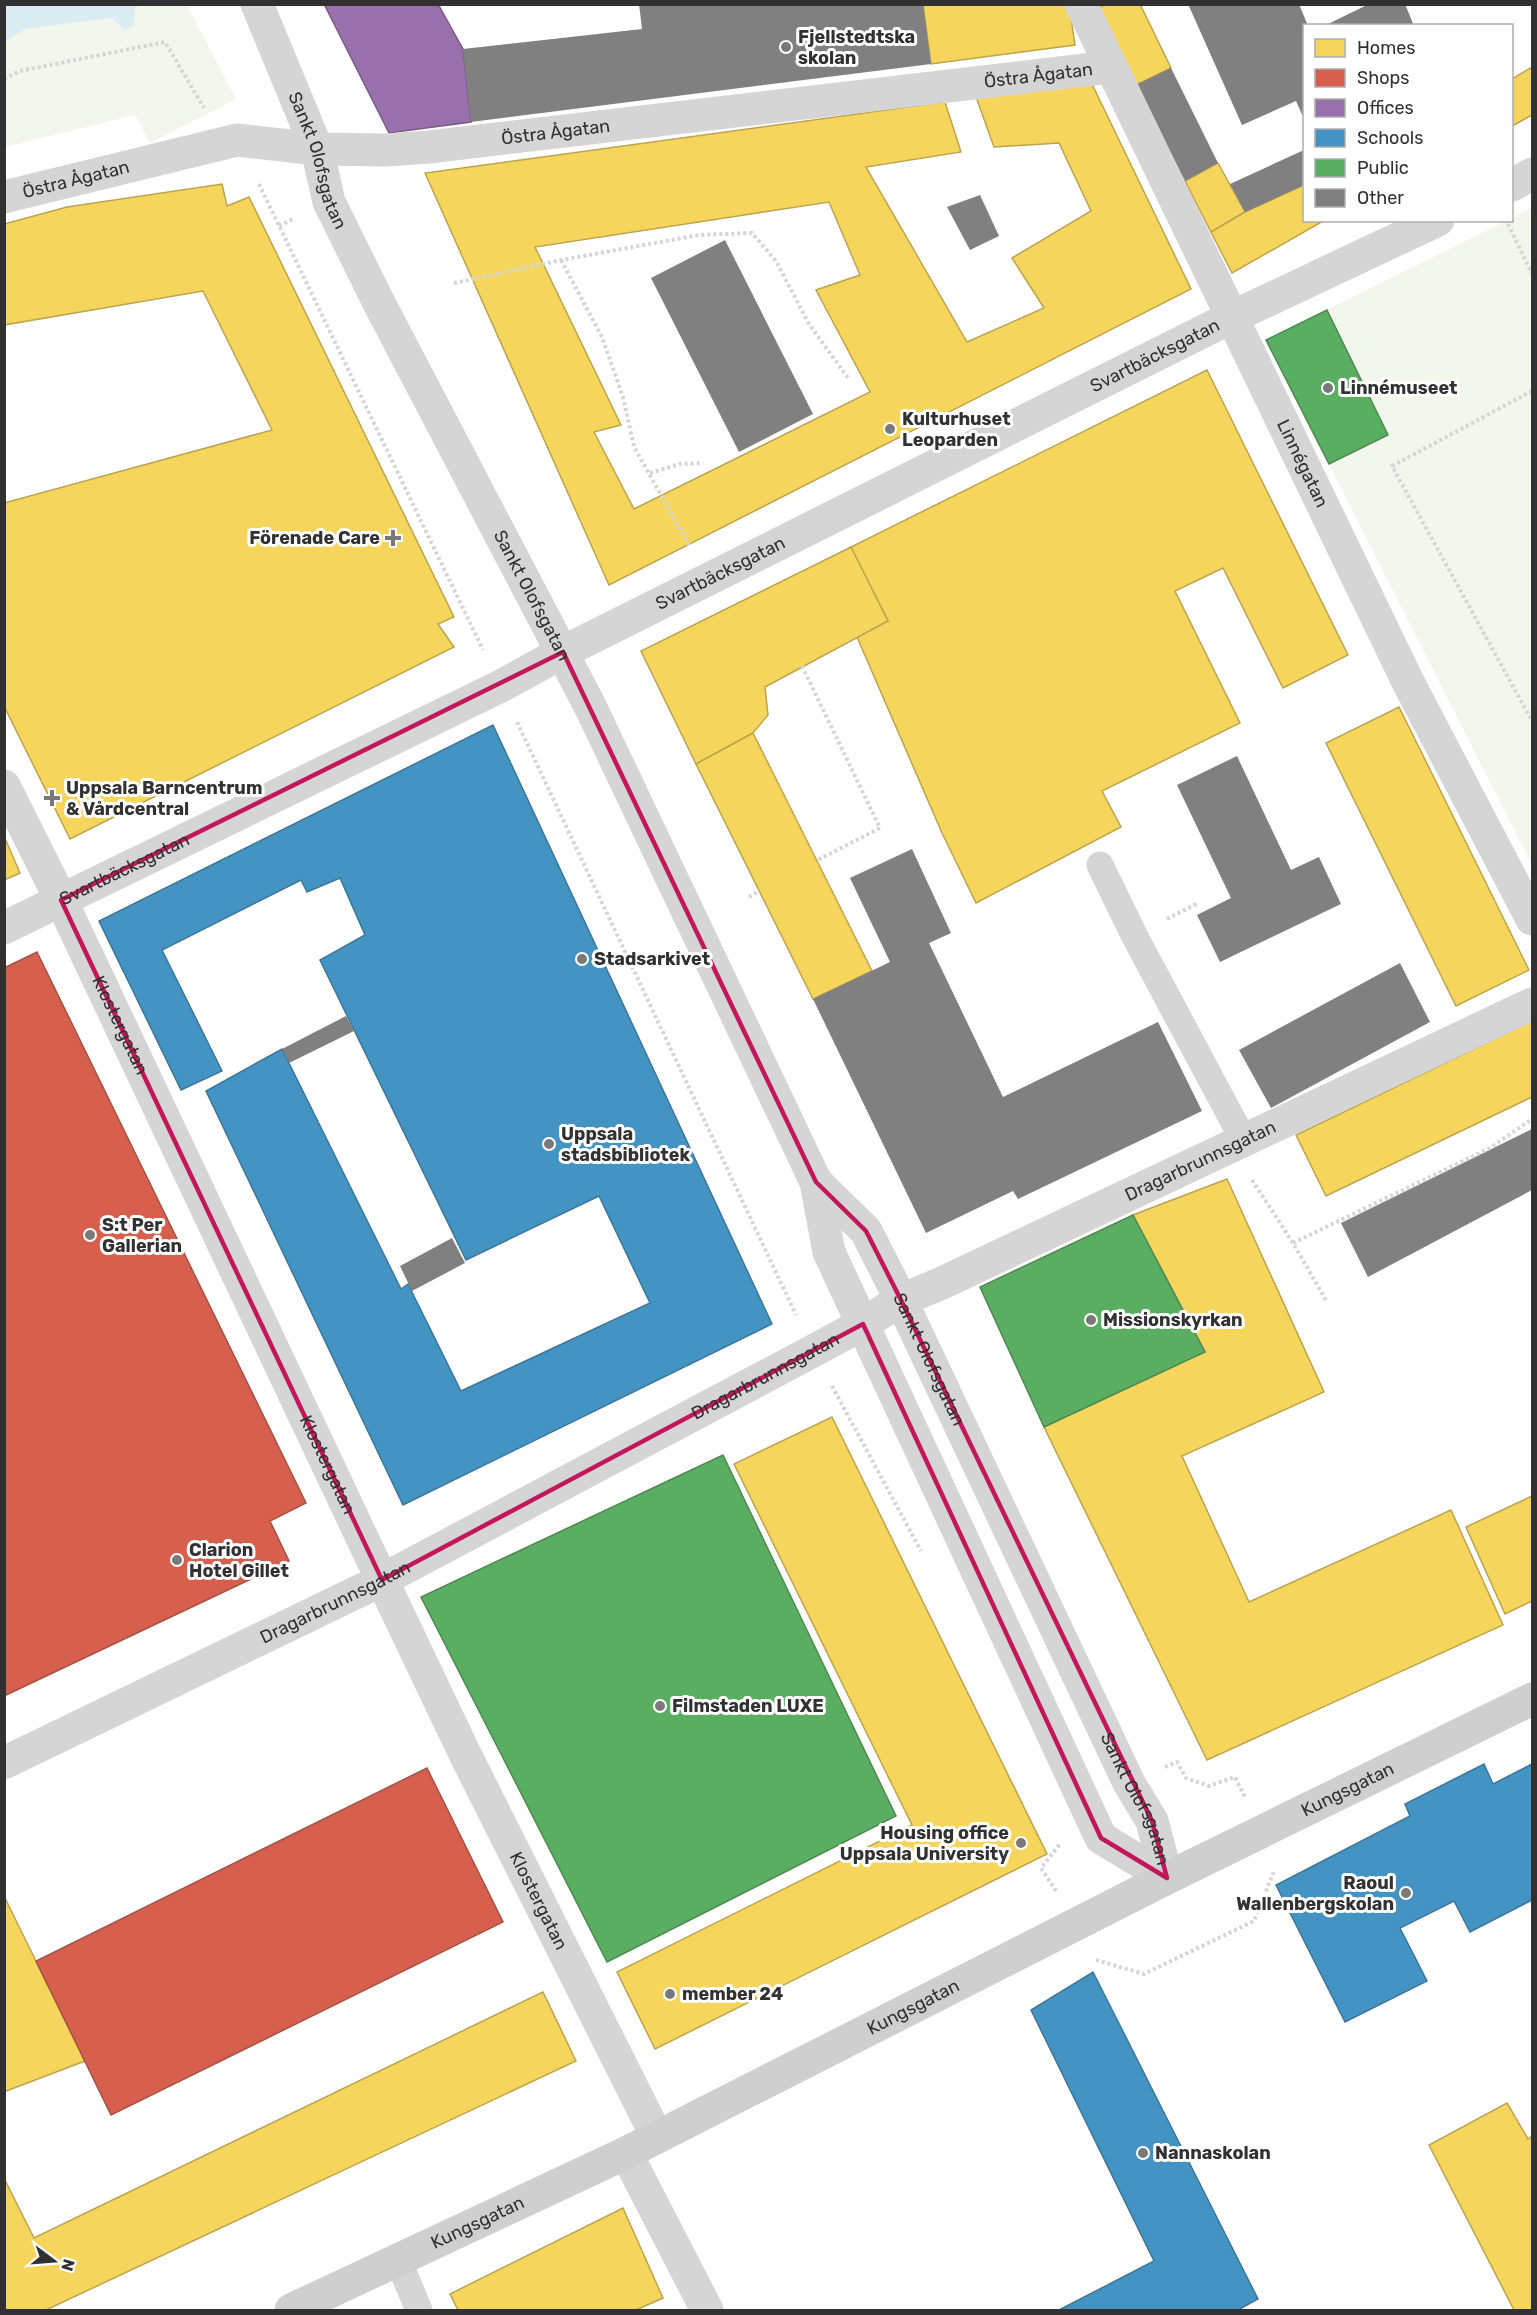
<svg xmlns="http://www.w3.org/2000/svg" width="1537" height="2315" font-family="Rubik,sans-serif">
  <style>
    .green { fill: #f3f6ed }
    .water { fill: #dbedf3 }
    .homes { fill: #f6d55c; stroke: #bba44f; stroke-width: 1.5; fill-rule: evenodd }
    .shops { fill: #d6604d; stroke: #a45245; stroke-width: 1.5 }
    .offices { fill: #9970ab; stroke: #7a5d86; stroke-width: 1.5 }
    .schools { fill: #4393c3; stroke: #3e7697; stroke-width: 1.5 }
    .public { fill: #5aae61; stroke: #4e8853; stroke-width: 1.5 }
    .building { fill: #808080 }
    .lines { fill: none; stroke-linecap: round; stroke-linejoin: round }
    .path { stroke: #d5d5d5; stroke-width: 4; stroke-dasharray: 3 3; stroke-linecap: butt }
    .service { stroke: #d5d5d5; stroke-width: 27 }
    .pedestrian { stroke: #d5d5d5; stroke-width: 33 }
    .minor { stroke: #d5d5d5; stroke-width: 33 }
    .secondary { stroke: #cfcfcf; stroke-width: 33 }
    .marked { fill: none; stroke: #c2185b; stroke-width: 4.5; stroke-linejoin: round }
    .poi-dot { fill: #797979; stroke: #fff; stroke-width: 2 }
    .labels { text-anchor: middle; stroke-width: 6; stroke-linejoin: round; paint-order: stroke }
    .poi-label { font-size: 18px; font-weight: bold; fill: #313131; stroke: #fff; text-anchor: start }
    .street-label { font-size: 18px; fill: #313131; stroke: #fff }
  </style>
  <rect width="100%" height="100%" fill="#fff"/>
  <g class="green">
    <polygon points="143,5 187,5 236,99 150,143 135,115 5,147 4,41 26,29 113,18 125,30 135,8"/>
    <polygon points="1532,207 1532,865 1266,340 1506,221 1512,220 1512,218"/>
  </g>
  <polygon class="water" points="4,5 5,4 143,5 135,8 134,25 125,30 112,18 26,29 5,41"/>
  <g class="homes">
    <polygon points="923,4 1069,4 1075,45 931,64"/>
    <polygon points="1106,4 1140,4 1171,68 1136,85 1098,8"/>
    <polygon points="1532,67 1532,115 1512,126 1512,79"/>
    <path d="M1091 82 1191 289 609 585 425 173 945 102 961 152 866 167 967 342 1044 308 1012 258 1091 211 1059 143 994 147 975 94ZM829 202 860 275 816 290 870 392 634 509 594 432 621 425 535 247Z"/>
    <polygon points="1218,163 1245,212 1211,232 1185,181"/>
    <polygon points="222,184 227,206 249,197 454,617 438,624 454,647 70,839 4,706 4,503 272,430 203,291 4,325 4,224 67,207"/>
    <polygon points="1304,185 1304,220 1325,220 1232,273 1211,232 1245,212"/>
    <polygon points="1207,370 1348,655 1283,688 1223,568 1175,591 1240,723 1102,791 1121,827 976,903 942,833 857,637 888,621 851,547"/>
    <polygon points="851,547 888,621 765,687 768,715 753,733 696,764 641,651"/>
    <polygon points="1399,707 1529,970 1456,1006 1326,743"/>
    <polygon points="753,733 872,971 813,999 696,764"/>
    <polygon points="4,836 20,873 4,880"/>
    <polygon points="1532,1021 1532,1097 1326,1196 1296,1135"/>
    <polygon points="1227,1179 1324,1392 1182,1456 1249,1602 1451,1510 1503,1625 1207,1760 1044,1427 1205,1352 1133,1215"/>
    <polygon points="832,1417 1047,1854 655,2049 617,1972 912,1825 734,1464"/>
    <polygon points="1532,1496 1532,1601 1505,1614 1466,1527"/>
    <polygon points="4,1896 85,2061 4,2092"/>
    <polygon points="543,1992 576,2061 46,2310 4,2310 4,2178 34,2238"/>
    <polygon points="1507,2103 1528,2139 1532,2136 1532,2310 1514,2310 1429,2145"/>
    <polygon points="623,2208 663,2298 636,2310 458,2310 450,2294"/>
  </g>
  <g class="shops">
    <polygon points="37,952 306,1503 270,1521 289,1561 4,1696 4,968"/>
    <polygon points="427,1768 503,1922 111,2115 36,1961"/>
  </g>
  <polygon class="offices" points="324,4 438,4 463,49 471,122 389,133"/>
  <g class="schools">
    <polygon points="493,725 772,1324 403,1505 206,1091 282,1049 401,1289 408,1284 461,1391 650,1303 599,1196 466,1260 320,960 365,935 340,878 307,892 301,880 162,950 222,1071 181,1090 99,921"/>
    <polygon points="1484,1764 1493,1784 1532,1764 1532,1900 1470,1932 1454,1901 1400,1928 1427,1981 1345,2022 1276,1885 1410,1816 1405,1804"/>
    <polygon points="1093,1972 1258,2299 1238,2310 1059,2310 1154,2261 1031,2010"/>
  </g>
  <g class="public">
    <polygon points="1327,310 1388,435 1329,464 1266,340"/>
    <polygon points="1133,1215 1205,1352 1044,1427 980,1287"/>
    <polygon points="723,1455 896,1816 607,1962 421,1597"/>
  </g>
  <g class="building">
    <polygon points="639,4 923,4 931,64 471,122 463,49 642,29"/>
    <polygon points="1188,4 1299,4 1308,26 1304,26 1304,119 1296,101 1242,125"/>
    <polygon points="1369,4 1405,4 1414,26 1324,26"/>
    <polygon points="1171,68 1218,163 1185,181 1136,85"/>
    <polygon points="1304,150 1304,185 1245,212 1230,184"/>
    <polygon points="980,195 999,236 970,250 947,207"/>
    <polygon points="725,240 813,414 739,452 651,278"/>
    <polygon points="1237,756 1291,870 1319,857 1341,904 1220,962 1197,915 1231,898 1177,785"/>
    <polygon points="912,849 951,933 929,943 1003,1097 1158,1022 1202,1111 1018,1199 1013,1191 926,1233 813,999 890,962 850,878"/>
    <polygon points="1400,963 1430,1022 1271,1108 1239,1050"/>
    <polygon points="346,1016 354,1031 289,1063 282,1049"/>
    <polygon points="1532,1129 1532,1190 1368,1277 1341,1223"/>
    <polygon points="452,1238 465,1263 412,1291 400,1266"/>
  </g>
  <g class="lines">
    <g class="path">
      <polyline points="4,79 20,71 165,42 204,108"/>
      <polyline points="259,184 483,650"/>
      <polyline points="1508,224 1532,274"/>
      <polyline points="279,226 293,219"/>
      <polyline points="561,260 602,337 623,397 634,447 689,545"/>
      <polyline points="454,283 561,260 699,235 752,233 776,261 809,324 848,378"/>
      <polyline points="1532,391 1392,466 1532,721"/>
      <polyline points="650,473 680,464 703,463"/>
      <polyline points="802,666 880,828 816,861"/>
      <polyline points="517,722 796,1315"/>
      <polyline points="749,897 759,891"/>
      <polyline points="1167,919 1198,903"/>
      <polyline points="1252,1180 1293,1243 1327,1302"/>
      <polyline points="1293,1243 1490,1148 1532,1119"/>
      <polyline points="832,1386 921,1551"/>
      <polyline points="1165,1767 1177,1762 1186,1778 1209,1786 1235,1777 1245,1797"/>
      <polyline points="1056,1891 1041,1868 1060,1844"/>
      <polyline points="1096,1960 1144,1974 1254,1921 1274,1871"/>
    </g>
    <g class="service">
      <polyline points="1100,865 1134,935 1244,1141"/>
      <polyline points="398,2260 419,2310"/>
    </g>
    <g class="pedestrian">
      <path id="s1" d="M4 786 61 900 382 1580"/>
      <path id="s2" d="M4 928 501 686 563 652"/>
    </g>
    <g class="minor">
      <path id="s3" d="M257 4 317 149 329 202 380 305 590 706 816 1182 829 1252 1101 1838 1167 1878"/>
      <path id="s4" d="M1081 4 1408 682 1532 919"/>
      <polyline points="1512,185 1532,174"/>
      <path id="s5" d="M4 197 237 140 317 149 385 150 429 147 1110 67"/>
      <path id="s6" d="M563 652 1230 318 1438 220"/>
      <path id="s7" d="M816 1182 866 1231 901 1300 1129 1783 1152 1821 1167 1878"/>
      <path id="s8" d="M382 1580 464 1752 657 2137"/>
      <path id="s9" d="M4 1763 382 1580 813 1351 863 1324 901 1300 940 1284 1532 1004"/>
      <polyline points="626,2153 707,2310"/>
    </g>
    <path class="secondary" id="s10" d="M291 2310 626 2153 1167 1878 1532 1699"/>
  </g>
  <path class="marked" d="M563 652 816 1182 866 1231 901 1300 1152 1821 1167 1878 1101 1838 863 1324 382 1580 61 900Z"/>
  <g class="poi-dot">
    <circle cx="786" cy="47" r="6"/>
    <circle cx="1328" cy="388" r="6"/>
    <circle cx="890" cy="429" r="6"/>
    <path d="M390 529h6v6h6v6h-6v6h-6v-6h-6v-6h6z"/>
    <path d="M49 789h6v6h6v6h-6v6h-6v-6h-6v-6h6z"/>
    <circle cx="582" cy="959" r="6"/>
    <circle cx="549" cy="1144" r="6"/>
    <circle cx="90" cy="1235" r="6"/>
    <circle cx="1091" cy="1320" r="6"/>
    <circle cx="177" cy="1560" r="6"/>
    <circle cx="660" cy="1706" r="6"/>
    <circle cx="1021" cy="1843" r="6"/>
    <circle cx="1406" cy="1893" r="6"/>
    <circle cx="670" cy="1994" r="6"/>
    <circle cx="1143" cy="2153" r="6"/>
  </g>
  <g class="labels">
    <g class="poi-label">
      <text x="798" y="43">Fjellstedtska<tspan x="798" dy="21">skolan</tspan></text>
      <text x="1340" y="394">Linnémuseet</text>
      <text x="902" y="425">Kulturhuset<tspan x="902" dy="21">Leoparden</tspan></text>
      <text x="380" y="544" text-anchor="end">Förenade Care</text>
      <text x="66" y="794">Uppsala Barncentrum<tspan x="66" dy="21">&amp; Vårdcentral</tspan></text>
      <text x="594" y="965">Stadsarkivet</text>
      <text x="561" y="1140">Uppsala<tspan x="561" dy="21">stadsbibliotek</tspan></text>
      <text x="102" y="1231">S:t Per<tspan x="102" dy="21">Gallerian</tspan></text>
      <text x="1103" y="1326">Missionskyrkan</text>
      <text x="189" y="1556">Clarion<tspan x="189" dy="21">Hotel Gillet</tspan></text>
      <text x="672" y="1712">Filmstaden LUXE</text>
      <text x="1009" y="1839" text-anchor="end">Housing office<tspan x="1009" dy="21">Uppsala University</tspan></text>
      <text x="1394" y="1889" text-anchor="end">Raoul<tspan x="1394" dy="21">Wallenbergskolan</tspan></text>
      <text x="682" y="2000">member 24</text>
      <text x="1155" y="2159">Nannaskolan</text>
    </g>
    <g class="street-label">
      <text dy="6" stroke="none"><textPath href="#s5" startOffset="1046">Östra Ågatan</textPath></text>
      <text dy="6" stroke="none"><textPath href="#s5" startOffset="560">Östra Ågatan</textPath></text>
      <text dy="6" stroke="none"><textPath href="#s3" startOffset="168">Sankt Olofsgatan</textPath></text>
      <text dy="6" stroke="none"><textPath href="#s5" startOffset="74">Östra Ågatan</textPath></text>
      <text dy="6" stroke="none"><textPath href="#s6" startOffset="662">Svartbäcksgatan</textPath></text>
      <text dy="6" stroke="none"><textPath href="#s4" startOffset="510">Linnégatan</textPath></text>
      <text dy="6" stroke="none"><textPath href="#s6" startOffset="176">Svartbäcksgatan</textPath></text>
      <text dy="6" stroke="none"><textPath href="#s3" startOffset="654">Sankt Olofsgatan</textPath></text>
      <text dy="6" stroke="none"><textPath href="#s2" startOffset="134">Svartbäcksgatan</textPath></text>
      <text dy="6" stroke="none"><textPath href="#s1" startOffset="266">Klostergatan</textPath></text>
      <text dy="6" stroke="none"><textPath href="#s9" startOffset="1340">Dragarbrunnsgatan</textPath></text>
      <text dy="6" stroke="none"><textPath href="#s7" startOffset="213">Sankt Olofsgatan</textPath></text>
      <text dy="6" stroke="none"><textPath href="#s9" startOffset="854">Dragarbrunnsgatan</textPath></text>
      <text dy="6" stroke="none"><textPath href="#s1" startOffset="752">Klostergatan</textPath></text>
      <text dy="6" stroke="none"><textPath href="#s9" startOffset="368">Dragarbrunnsgatan</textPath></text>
      <text dy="6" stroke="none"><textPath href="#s10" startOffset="1178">Kungsgatan</textPath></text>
      <text dy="6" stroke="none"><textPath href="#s7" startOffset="699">Sankt Olofsgatan</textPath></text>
      <text dy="6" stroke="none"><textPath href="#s8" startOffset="357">Klostergatan</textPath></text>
      <text dy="6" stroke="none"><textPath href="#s10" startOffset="692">Kungsgatan</textPath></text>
      <text dy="6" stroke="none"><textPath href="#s10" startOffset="206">Kungsgatan</textPath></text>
    </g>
  </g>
  <rect width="1537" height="2315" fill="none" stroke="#313131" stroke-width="12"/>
  <rect x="1303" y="24" width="210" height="198" fill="#ffffff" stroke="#adadad" stroke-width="1.5"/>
  <rect x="1315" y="39" width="30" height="18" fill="#f6d55c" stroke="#adadad" stroke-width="1.5"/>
  <text x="1357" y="54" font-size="18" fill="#313131">Homes</text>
  <rect x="1315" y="69" width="30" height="18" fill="#d6604d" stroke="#adadad" stroke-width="1.5"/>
  <text x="1357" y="84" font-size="18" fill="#313131">Shops</text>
  <rect x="1315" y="99" width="30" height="18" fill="#9970ab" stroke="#adadad" stroke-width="1.5"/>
  <text x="1357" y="114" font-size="18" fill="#313131">Offices</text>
  <rect x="1315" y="129" width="30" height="18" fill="#4393c3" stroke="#adadad" stroke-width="1.5"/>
  <text x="1357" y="144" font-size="18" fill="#313131">Schools</text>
  <rect x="1315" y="159" width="30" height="18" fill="#5aae61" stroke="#adadad" stroke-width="1.5"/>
  <text x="1357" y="174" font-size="18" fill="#313131">Public</text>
  <rect x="1315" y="189" width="30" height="18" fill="#808080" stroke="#adadad" stroke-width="1.5"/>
  <text x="1357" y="204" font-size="18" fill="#313131">Other</text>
  <g transform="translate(54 2261) rotate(106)" stroke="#ffffff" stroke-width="4.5" paint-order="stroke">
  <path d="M0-4.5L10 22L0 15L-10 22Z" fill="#313131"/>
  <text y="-9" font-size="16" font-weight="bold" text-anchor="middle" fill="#313131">N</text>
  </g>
</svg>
